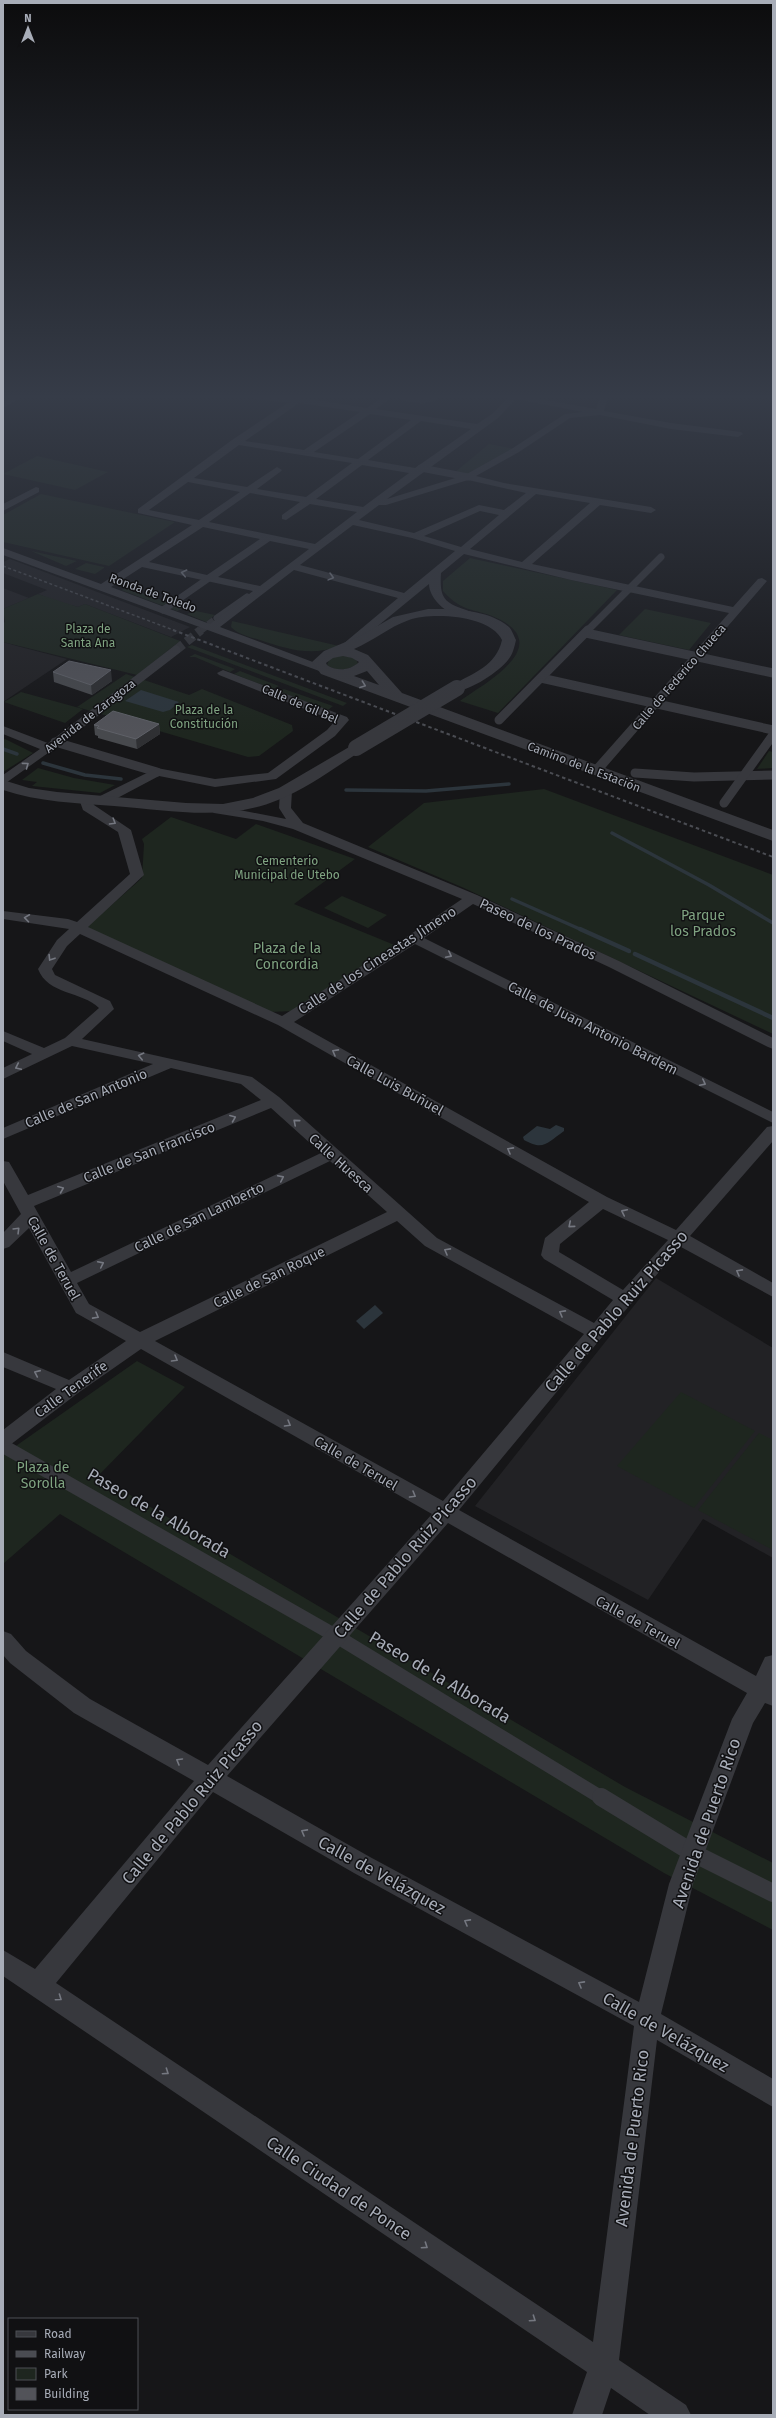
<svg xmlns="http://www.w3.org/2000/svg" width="776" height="2418" font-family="'Fira Sans',sans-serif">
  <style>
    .built { fill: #222225 }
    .green { fill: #1e261f }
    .water { fill: #2c353c }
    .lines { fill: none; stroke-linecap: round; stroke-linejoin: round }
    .stream-far1 { stroke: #2c353c; stroke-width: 3.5 }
    .stream { stroke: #2c353c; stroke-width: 4.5 }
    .pedestrian-tunnel-far1 { stroke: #333438; stroke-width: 7; stroke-dasharray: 7 3.5; stroke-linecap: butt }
    .pedestrian-tunnel { stroke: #333438; stroke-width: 9; stroke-dasharray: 9 4.5; stroke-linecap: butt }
    .pedestrian-far3 { stroke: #37383d; stroke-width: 7 }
    .pedestrian-far2 { stroke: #37383d; stroke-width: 9 }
    .pedestrian-far1 { stroke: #37383d; stroke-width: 14 }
    .pedestrian { stroke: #37383d; stroke-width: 18 }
    .minor { fill: #37383d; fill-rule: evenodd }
    .tertiary { fill: #37383d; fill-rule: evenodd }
    .rail-far1 { stroke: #4a4c52; stroke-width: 1.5; stroke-dasharray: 3 2.5; stroke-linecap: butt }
    .rail { stroke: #4a4c52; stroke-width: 2; stroke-dasharray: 3.5 3; stroke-linecap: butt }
    .tertiary-bridge { stroke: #37383d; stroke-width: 16 }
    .wall { fill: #47494d }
    .shaded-wall { fill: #2f3033 }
    .building { fill: #525359; stroke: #5f6168 }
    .oneway { stroke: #757881 }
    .labels { text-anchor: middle; stroke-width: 3; stroke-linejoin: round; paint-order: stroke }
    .far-street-label { font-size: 12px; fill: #a8adb8; stroke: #111113 }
    .far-park-label { font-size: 12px; fill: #7fa381; stroke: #111113 }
    .park-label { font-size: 14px; fill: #7fa381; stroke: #111113 }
    .street-label { font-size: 14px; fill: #a8adb8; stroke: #111113 }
    .near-street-label { font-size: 17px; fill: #a8adb8; stroke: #111113 }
  </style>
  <rect width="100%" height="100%" fill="#161618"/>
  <g class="built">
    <polygon points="10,559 190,627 171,637 85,604 78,607 59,602 38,594 47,590 3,573 3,562"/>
    <polygon points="3,588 29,598 3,609"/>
    <polygon points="3,642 17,646 67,659 3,702"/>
    <polygon points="656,1278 773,1348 773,1558 703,1519 648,1600 475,1506"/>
  </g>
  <g class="green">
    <polygon points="489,444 515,449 467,475 454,473"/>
    <polygon points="37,456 108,472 75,490 3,474"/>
    <polygon points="41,494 175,522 109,566 3,542 3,515"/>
    <polygon points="31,551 77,561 66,566"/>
    <path d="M470 558 617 590 498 713 460 701C483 684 554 647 499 619 477 608 463 614 443 591V581Z"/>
    <polygon points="86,563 104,567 104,568 95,574 75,569"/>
    <polygon points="128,588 180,607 182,609 177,611 121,590"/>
    <polygon points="38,594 78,607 85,604 180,641 137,675 3,642 3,624 5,622 3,609"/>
    <polygon points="645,609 711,623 689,650 619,635"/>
    <polygon points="196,611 215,615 206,622 187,614"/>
    <path d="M232 621 339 646C311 657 287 649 260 640 250 637 239 635 231 627Z"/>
    <polygon points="192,645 347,703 343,706 187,647"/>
    <polygon points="195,654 235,669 230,672 195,657 189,657"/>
    <path d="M343 655 356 659 358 664C349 670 336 672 327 665L330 658Z"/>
    <polygon points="240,671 279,686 273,689 234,674"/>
    <polygon points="126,674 189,695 202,689 292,725 293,731 259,756 248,757 77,707"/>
    <polygon points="284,689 333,706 328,710 278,691"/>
    <polygon points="21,692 83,709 65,723 4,702"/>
    <polygon points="5,739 33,753 3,772 3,740"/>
    <polygon points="769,751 773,752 773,768 757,769"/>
    <polygon points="38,768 74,778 115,785 100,793 32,786 37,782 22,780"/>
    <polygon points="544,789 773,875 773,1034 464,888 368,847 424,803"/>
    <polygon points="171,817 236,839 256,824 355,859 294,904 397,946 292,1011 271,1012 89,930 88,926 142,878 144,844 142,839"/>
    <polygon points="342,896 387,915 368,928 324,908"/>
    <polygon points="137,1361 185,1387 98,1476 625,1787 773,1863 773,1930 664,1873 60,1514 3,1564 3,1455"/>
    <polygon points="681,1392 755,1431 694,1508 617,1466"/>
    <polygon points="759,1433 773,1440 773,1550 698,1510"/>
  </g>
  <g class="water">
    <polygon points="141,690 179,702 170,710 163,712 125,701"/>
    <path d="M556 1125 564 1128V1131C547 1143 544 1151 524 1140L523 1137 537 1126 550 1129Z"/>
    <polygon points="375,1305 383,1313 364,1329 356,1321"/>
  </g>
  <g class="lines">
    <g class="stream-far1">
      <polyline points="3,749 17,754"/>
      <polyline points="43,763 85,775 121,779"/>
      <polyline points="346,790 426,791 509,784"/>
      <polyline points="612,833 709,885 773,923"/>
      <polyline points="512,899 582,930"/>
    </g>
    <g class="stream">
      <polyline points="580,929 629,951"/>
      <polyline points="635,954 773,1018"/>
    </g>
    <polyline class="pedestrian-tunnel-far1" points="200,631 217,618"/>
    <polyline class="pedestrian-tunnel" points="176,650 201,630"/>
    <g class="pedestrian-far3">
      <polyline points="403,397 422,400 435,397"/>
      <polyline points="421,468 468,477"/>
      <polyline points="163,610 209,578"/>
      <polyline points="217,618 247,597"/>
      <polyline points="587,631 661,557"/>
    </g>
    <g class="pedestrian-far2">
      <polyline points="586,633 773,673"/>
      <polyline points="541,678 773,730"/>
      <polyline points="499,720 588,630"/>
      <polyline points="55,742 157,772"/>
      <polyline points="49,748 176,650"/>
      <polyline points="635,773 694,777 773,775"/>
      <polyline points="724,803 773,735"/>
    </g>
    <polyline class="pedestrian-far1" points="3,1446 336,1636 602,1798"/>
    <polyline class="pedestrian" points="601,1797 693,1853 773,1893"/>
    <g class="minor">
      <polygon points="13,397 23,397 3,408 3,402"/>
      <path d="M253 397H297L367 408 383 397H392L376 409 477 424 492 414 509 397H529L596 409 600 397H608L604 411 671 423 741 432 743 434 738 437 671 429 600 415 570 418 519 452 476 476 504 483 651 507 656 510 651 513 600 505 532 564 733 607 758 579 762 578 767 581 600 774H592L590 771 592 768 729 613 571 580 464 554 441 573C439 603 447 603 474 613V617C456 622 429 602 429 584L351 648H343V644L398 598 294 570 220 627 326 667V671L322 672 3 555V548L101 584 192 525 138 513V509L232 440 289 402 257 400ZM516 399 583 412 565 414 513 448 465 475 387 499 498 418ZM299 403 360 412 304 450 245 441ZM370 414 411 420 358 459 314 452ZM421 421 471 429 415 468 368 460ZM239 445 352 463 306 497 257 489 280 472 282 470 277 467 247 487 194 478ZM362 465 409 473 363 507 316 499ZM468 480 526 493 504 510 479 505 414 533 359 520 379 505H386ZM188 482 240 492 199 520 149 510ZM250 493 300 502 282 515V519L286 520 310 504 357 512 315 544 209 522ZM536 494 590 503 522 562 470 549ZM480 511 499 515 461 547 424 536ZM353 525 412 538 455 551 404 593 300 565ZM203 527 260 539 207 575 149 562ZM270 541 309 549 260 586 218 577ZM142 567 253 591 210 624 111 587Z"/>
      <polygon points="36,487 39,488 39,492 3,511 3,504"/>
      <polygon points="223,670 347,717 349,720 335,736 276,779 215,787 159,776 108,803 98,803 97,800 98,797 157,768 215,779 268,773 327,730 335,721 219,675 217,673"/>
      <polygon points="3,726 53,745 55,748 3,785 3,775 40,749 3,734"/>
      <path d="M286 787 292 791 291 808 303 823 477 895 619 961 773 1038V1049L768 1047 609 967 473 904 424 938 773 1112V1123L415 944 294 1022 607 1197 676 1230 767 1127 773 1126V1141L690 1236 773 1283V1297L681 1247 602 1337 459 1510 756 1676 765 1657 773 1655V1706L765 1703 753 1723 693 1884 661 2014 773 2079V2107L657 2040 619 2360 686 2405 691 2415H650L611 2388 602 2415H572L587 2372 3 1976V1950L35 1969 194 1781 74 1713 10 1663 3 1655V1631L11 1634 26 1651 90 1699 208 1765 432 1514 141 1349 78 1393 10 1445 3 1447V1430L56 1389 3 1367V1352L69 1380 126 1341 76 1313 29 1228 9 1247 3 1249V1233L21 1214 3 1181V1161L9 1162 28 1195 261 1100 241 1084 171 1068 3 1139V1128L153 1064 72 1046 3 1079V1068L32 1054 3 1041V1031L44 1048 65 1038 99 1008C82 991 48 995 38 969L57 940 69 929 3 919V911L68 919 77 922 130 874 118 832 83 810 79 799 85 795 90 796 94 805 131 830 144 875 88 927 282 1016 389 949 462 899 293 829 263 821 214 813 208 809 214 805 286 819 279 808 280 791ZM80 934 278 1025 589 1202 545 1238 541 1255 544 1259 613 1300 594 1323 437 1238 279 1097 252 1077 82 1039 114 1009 110 1001 55 975 52 969 67 946ZM271 1108 321 1153 71 1272 34 1206ZM330 1161 387 1212 140 1332 89 1304 77 1283ZM603 1209 668 1240 623 1290 559 1252 560 1244ZM397 1221 425 1246 584 1334 443 1501 155 1341ZM448 1523 747 1693 732 1719 669 1884 639 2002 370 1857 227 1776ZM213 1792 354 1873 634 2026 593 2342 56 1983Z"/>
    </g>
    <g class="tertiary">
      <path d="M428 609C453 609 488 609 509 627 512 630 514 636 516 640 514 648 513 654 508 660 500 671 466 694 452 691L450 688 452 685C474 673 496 666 502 640 490 615 432 612 409 620 389 627 373 641 354 649L368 655 402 693 773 830V841L321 674 312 662 324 651 360 636 393 617ZM343 656 352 658 359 662C351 670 337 672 327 665L326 663 333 658ZM367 671 379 685 354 676Z"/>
      <path d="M356 743 361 745 364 748 361 751C334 768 308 788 278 800 225 822 169 810 114 806 76 803 39 802 3 790V780L29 788 57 792 186 803 223 804 253 798 279 788Z"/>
    </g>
    <polyline class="rail-far1" points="3,566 176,631"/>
    <polyline class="rail" points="173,630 773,857"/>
    <polyline class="tertiary-bridge" points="356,748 457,688"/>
  </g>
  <g class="wall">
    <polygon points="53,672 112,681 92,695 54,682"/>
    <polygon points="159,724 160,734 137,749 98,738 98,736 95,735 94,725"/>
  </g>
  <g class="shaded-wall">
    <polygon points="111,670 112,681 92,695 91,685"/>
    <polygon points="159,724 160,734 137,749 136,739"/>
  </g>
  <g class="building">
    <polygon points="69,661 111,670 91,685 53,672"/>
    <polygon points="113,711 159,724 136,739 97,728 99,726 94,725"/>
  </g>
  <defs><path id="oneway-chevron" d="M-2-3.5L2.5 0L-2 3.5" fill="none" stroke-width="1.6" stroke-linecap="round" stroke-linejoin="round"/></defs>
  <g class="oneway">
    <use href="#oneway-chevron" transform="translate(184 573) rotate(-168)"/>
    <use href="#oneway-chevron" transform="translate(331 577) rotate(15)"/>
    <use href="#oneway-chevron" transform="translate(363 685) rotate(20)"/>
    <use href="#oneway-chevron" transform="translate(26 765) rotate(-36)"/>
    <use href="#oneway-chevron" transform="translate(113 822) rotate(31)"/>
    <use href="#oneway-chevron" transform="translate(27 918) rotate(-172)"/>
    <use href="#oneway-chevron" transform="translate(449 955) rotate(27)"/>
    <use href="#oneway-chevron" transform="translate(51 958) rotate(122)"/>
    <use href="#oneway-chevron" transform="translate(335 1052) rotate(-151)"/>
    <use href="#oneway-chevron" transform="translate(141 1056) rotate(-167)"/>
    <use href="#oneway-chevron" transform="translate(18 1067) rotate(155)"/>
    <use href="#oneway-chevron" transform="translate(703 1083) rotate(27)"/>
    <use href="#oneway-chevron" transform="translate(233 1118) rotate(-22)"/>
    <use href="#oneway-chevron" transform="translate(296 1122) rotate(-139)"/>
    <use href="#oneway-chevron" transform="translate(510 1150) rotate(-151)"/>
    <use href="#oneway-chevron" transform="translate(281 1178) rotate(-26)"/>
    <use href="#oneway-chevron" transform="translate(61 1189) rotate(-22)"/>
    <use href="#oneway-chevron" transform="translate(624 1212) rotate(-154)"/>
    <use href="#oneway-chevron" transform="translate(571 1225) rotate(140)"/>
    <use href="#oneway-chevron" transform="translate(17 1230) rotate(-45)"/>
    <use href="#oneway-chevron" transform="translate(447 1251) rotate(-151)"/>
    <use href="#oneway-chevron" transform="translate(101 1264) rotate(-26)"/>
    <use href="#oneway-chevron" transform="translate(739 1272) rotate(-151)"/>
    <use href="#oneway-chevron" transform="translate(562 1313) rotate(-151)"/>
    <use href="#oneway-chevron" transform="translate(96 1316) rotate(29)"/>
    <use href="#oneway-chevron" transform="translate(175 1359) rotate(30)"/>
    <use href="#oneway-chevron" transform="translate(37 1373) rotate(-156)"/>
    <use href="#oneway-chevron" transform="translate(288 1424) rotate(30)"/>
    <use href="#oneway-chevron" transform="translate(413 1495) rotate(30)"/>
    <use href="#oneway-chevron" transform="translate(179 1761) rotate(-150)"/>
    <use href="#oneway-chevron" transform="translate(304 1832) rotate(-151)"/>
    <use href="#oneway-chevron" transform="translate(467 1922) rotate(-151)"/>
    <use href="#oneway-chevron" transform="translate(581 1984) rotate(-151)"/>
    <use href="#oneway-chevron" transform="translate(59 1998) rotate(35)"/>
    <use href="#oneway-chevron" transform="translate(166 2072) rotate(34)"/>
    <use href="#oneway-chevron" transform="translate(425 2246) rotate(34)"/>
    <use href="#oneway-chevron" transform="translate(533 2319) rotate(34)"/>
  </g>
  <linearGradient id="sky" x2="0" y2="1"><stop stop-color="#0c0c0d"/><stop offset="0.54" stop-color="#363c48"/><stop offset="1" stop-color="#363c48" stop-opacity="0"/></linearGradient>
  <rect width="776" height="735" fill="url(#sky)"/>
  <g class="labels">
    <g class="far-street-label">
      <text transform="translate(153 593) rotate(20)" y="4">Ronda de Toledo</text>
      <text transform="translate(679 677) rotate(-49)" y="4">Calle de Federico Chueca</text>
      <text transform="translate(300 704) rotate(23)" y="4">Calle de Gil Bel</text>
      <text transform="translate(90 716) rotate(-38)" y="4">Avenida de Zaragoza</text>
      <text transform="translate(584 767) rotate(21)" y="4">Camino de la Estación</text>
    </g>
    <g class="far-park-label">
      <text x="88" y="633">Plaza de<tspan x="88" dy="14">Santa Ana</tspan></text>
      <text x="204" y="714">Plaza de la<tspan x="204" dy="14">Constitución</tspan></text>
      <text x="287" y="865">Cementerio<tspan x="287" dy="14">Municipal de Utebo</tspan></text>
    </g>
    <g class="park-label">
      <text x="703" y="920">Parque<tspan x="703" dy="16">los Prados</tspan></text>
      <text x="287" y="953">Plaza de la<tspan x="287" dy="16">Concordia</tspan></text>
      <text x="43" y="1472">Plaza de<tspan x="43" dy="16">Sorolla</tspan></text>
    </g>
    <g class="street-label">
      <text transform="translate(538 929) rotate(25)" y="5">Paseo de los Prados</text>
      <text transform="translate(377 960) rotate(-33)" y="5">Calle de los Cineastas Jimeno</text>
      <text transform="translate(593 1028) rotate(27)" y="5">Calle de Juan Antonio Bardem</text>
      <text transform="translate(395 1085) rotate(29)" y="5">Calle Luis Buñuel</text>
      <text transform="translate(86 1098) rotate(-23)" y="5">Calle de San Antonio</text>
      <text transform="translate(149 1152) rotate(-22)" y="5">Calle de San Francisco</text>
      <text transform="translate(341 1163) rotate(42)" y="5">Calle Huesca</text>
      <text transform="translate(199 1217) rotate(-26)" y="5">Calle de San Lamberto</text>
      <text transform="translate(54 1258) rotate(61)" y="5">Calle de Teruel</text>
      <text transform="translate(269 1277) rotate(-26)" y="5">Calle de San Roque</text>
      <text transform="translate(71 1389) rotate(-36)" y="5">Calle Tenerife</text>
      <text transform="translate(356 1463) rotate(30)" y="5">Calle de Teruel</text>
      <text transform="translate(638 1622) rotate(29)" y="5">Calle de Teruel</text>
    </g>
    <g class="near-street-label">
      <text transform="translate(616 1311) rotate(-49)" y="6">Calle de Pablo Ruiz Picasso</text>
      <text transform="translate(159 1513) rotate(30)" y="6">Paseo de la Alborada</text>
      <text transform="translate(405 1557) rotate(-49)" y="6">Calle de Pablo Ruiz Picasso</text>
      <text transform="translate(440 1677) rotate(31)" y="6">Paseo de la Alborada</text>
      <text transform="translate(192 1802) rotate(-50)" y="6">Calle de Pablo Ruiz Picasso</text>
      <text transform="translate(706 1823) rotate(-71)" y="6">Avenida de Puerto Rico</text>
      <text transform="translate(382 1875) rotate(29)" y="6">Calle de Velázquez</text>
      <text transform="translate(666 2032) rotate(30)" y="6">Calle de Velázquez</text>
      <text transform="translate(632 2138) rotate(-83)" y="6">Avenida de Puerto Rico</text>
      <text transform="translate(339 2188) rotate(34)" y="6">Calle Ciudad de Ponce</text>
    </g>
  </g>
  <rect width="776" height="2418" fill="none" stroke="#a8adb8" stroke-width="8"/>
  <rect x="8" y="2318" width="130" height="92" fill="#111113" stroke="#4d4f55"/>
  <rect x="16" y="2331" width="20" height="6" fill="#37383d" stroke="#4d4f55"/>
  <text x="44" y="2338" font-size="12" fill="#a8adb8">Road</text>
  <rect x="16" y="2351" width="20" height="6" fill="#4a4c52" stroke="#4d4f55"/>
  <text x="44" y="2358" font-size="12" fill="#a8adb8">Railway</text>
  <rect x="16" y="2368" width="20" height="12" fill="#1e261f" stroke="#4d4f55"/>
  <text x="44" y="2378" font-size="12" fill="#a8adb8">Park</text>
  <rect x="16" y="2388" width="20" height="12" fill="#525359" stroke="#4d4f55"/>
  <text x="44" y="2398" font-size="12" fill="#a8adb8">Building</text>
  <g transform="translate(28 28)" stroke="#111113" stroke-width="3" paint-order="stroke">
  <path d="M0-3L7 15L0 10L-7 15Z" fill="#a8adb8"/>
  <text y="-6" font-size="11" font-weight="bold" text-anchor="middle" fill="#a8adb8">N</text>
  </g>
</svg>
